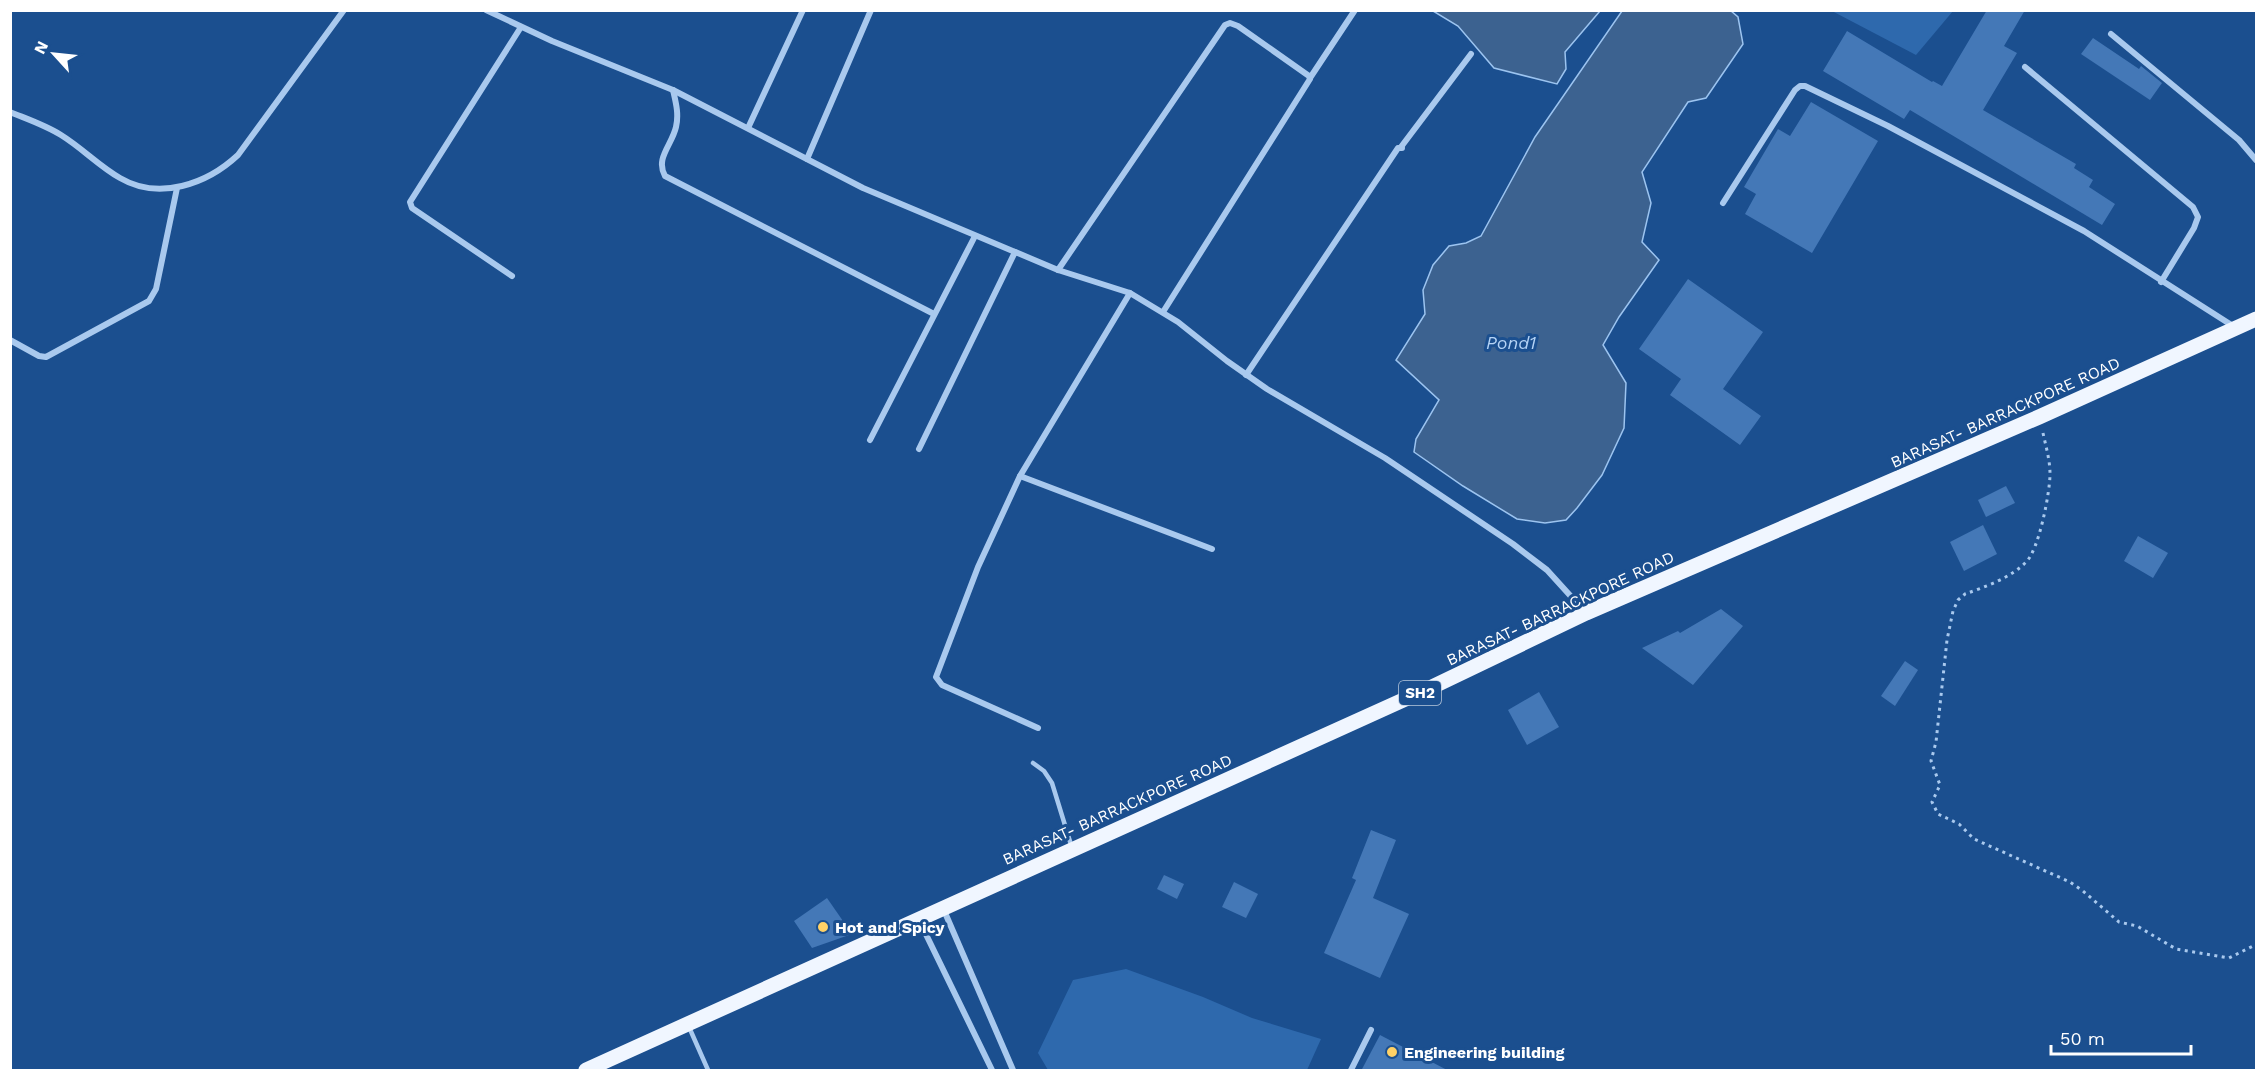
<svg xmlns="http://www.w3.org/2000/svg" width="2267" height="1081" font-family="'Work Sans',sans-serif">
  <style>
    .green { fill: #2e69ad }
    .water { fill: #3c6290; stroke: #9cc4f0; stroke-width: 1.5 }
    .building { fill: #4478b7 }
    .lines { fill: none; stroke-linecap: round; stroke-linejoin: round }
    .path { stroke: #a9c9ee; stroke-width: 3; stroke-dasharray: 3 4.5; stroke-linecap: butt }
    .service { stroke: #a9c9ee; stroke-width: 4.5 }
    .minor { stroke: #a9c9ee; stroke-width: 6 }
    .primary { stroke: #f0f6ff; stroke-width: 15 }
    .poi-dot { fill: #ffd166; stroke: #1b4f8f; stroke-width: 2 }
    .labels { text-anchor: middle; stroke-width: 6; stroke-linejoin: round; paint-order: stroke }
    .shield { fill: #1b4f8f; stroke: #bbcadd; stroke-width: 1.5 }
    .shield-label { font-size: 15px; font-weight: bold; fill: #fff }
    .street-label { font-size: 16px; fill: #fff; stroke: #1b4f8f }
    .poi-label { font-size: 16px; font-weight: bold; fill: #fff; stroke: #1b4f8f; text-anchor: start }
    .water-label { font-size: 18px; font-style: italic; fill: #b5d3f5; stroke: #1b4f8f }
  </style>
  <rect width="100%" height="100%" fill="#1b4f8f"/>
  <g class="green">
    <polygon points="1832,11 1953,11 1916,55"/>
    <polygon points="1126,969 1203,997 1252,1018 1321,1039 1307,1070 1048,1070 1038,1053 1073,980"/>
  </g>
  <g class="water">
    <polygon points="1433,11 1600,11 1565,52 1566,69 1557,84 1494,68 1458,26"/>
    <polygon points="1622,11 1731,11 1738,17 1743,44 1706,98 1688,102 1642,172 1651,203 1642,242 1659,260 1619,317 1603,345 1626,383 1624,428 1602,475 1577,508 1566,520 1545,523 1517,519 1463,486 1414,452 1416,439 1439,400 1396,360 1425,314 1423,290 1433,265 1449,246 1466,243 1481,236 1535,137"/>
  </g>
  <g class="building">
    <polygon points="1987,10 2025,10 2004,46 2017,53 1983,110 2076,164 2074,168 2093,180 2089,187 2115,204 2102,225 1910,110 1904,119 1823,71 1847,31 1932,82 1933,81 1942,86"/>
    <polygon points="2093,38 2139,69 2141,66 2162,83 2150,100 2081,54"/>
    <polygon points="1811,102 1878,141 1812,253 1745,214 1756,194 1744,187 1778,129 1790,136"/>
    <polygon points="1688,279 1763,332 1723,389 1761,416 1740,445 1670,395 1681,379 1639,349"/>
    <polygon points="2006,486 2015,503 1986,517 1978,500"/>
    <polygon points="1983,525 1997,554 1964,571 1950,542"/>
    <polygon points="2138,536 2168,553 2153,578 2124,561"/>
    <polygon points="1721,609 1743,626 1693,685 1642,648 1678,631 1680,633"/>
    <polygon points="1905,661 1918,670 1895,706 1881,696"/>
    <polygon points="1539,692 1559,727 1527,745 1508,710"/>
    <polygon points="1371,830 1396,840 1373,898 1409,914 1380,978 1324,953 1356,880 1352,878"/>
    <polygon points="1164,875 1184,884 1177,899 1157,889"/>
    <polygon points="1234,882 1258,894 1246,918 1222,907"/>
    <polygon points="827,898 852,934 812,948 794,921"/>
    <polygon points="1380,1035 1449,1071 1361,1071"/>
  </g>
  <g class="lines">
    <path class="path" d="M2043 433C2046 447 2050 460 2050 474 2050 492 2039 550 2026 562 2012 577 1985 587 1965 594L1958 600 1953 611 1947 640 1936 742 1931 761 1940 785 1932 802 1938 814 1959 824 1974 839 2070 882 2083 891 2119 922 2137 926 2176 949 2229 958 2255 945"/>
    <g class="service">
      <polyline points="1033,763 1044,771 1052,783 1072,848"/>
      <polyline points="689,1027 708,1070"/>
    </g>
    <g class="minor">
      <polyline points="486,10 552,41 673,90 863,188 1058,270 1130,293 1178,322 1227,361 1267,389 1385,458 1513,544 1547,570 1586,613"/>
      <polyline points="2111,34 2239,140 2256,160"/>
      <polyline points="2025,67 2193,207 2198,217 2194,228 2161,282"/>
      <polyline points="1310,78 1355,10"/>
      <path d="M673 90C676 103 679 114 676 127 672 145 655 158 665 176L934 314"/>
      <path d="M10 112C27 119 45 125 61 135 82 148 99 166 120 178 159 201 207 184 238 155L344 10"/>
      <polyline points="748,128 803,10"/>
      <polyline points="1401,147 1471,54"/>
      <polyline points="807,159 871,10"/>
      <polyline points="1723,203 1795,90 1800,86 1805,86 1888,126 2084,231 2233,326"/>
      <polyline points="1058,270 1225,25 1230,23 1238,26 1309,76 1310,79 1163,312"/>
      <polyline points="512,276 412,208 410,202 521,27"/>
      <polyline points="10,340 39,356 46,357 149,301 156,289 177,188"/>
      <polyline points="1246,375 1398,148 1402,148"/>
      <polyline points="870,440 975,236"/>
      <polyline points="919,449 1015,252"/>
      <polyline points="1020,476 1212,549"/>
      <polyline points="1038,728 942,685 936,677 978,567 1020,476 1130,293"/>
      <polyline points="943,908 1013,1070"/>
      <polyline points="919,920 992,1070"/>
      <polyline points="1351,1070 1371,1030"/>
    </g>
    <polyline class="primary" points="586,1070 1432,687 1586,613 2039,417 2256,319"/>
  </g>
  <g class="poi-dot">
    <circle cx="823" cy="927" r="6"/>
    <circle cx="1392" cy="1052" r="6"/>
  </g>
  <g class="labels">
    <rect class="shield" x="1399" y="681" width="42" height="24" rx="4.5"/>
    <g class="shield-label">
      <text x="1420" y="698">SH2</text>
    </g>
    <g class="street-label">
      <text transform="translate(2005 412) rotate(-24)" y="6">BARASAT- BARRACKPORE ROAD</text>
      <text transform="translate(1560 608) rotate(-25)" y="6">BARASAT- BARRACKPORE ROAD</text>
      <text transform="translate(1117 809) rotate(-24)" y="6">BARASAT- BARRACKPORE ROAD</text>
    </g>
    <g class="poi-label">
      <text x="835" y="933">Hot and Spicy</text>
      <text x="1404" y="1058">Engineering building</text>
    </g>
    <g class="water-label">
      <text x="1511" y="349">Pond1</text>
    </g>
  </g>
  <rect width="2267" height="1081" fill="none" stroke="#ffffff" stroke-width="24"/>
  <g transform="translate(54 54) rotate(297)" stroke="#1b4f8f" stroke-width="4.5" paint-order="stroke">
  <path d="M0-4.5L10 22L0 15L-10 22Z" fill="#ffffff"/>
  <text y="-9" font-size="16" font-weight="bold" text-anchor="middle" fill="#ffffff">N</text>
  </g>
  <path d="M2051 1045v9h140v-9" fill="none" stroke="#ffffff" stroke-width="3"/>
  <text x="2060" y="1045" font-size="18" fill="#ffffff" stroke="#1b4f8f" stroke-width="4.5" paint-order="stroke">50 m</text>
</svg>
